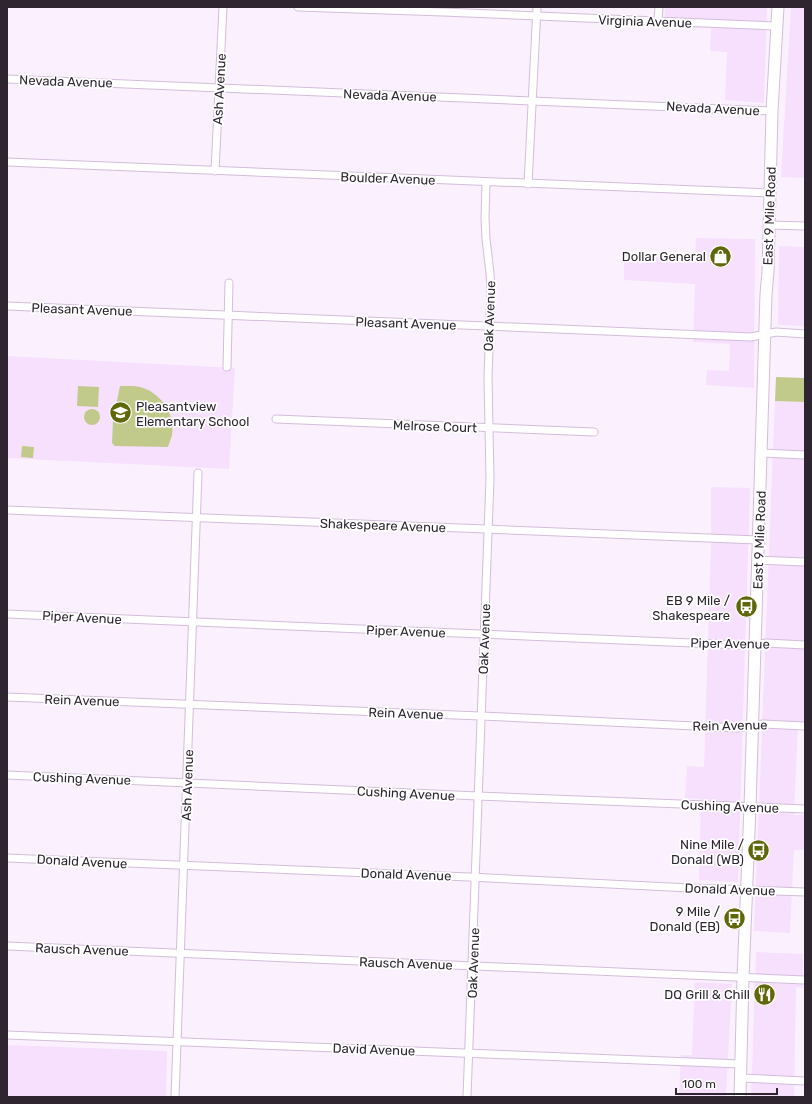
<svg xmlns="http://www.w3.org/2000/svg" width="812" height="1104" font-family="Rubik,sans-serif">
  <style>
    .built { fill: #f6e0fd }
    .green { fill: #c1ca8a }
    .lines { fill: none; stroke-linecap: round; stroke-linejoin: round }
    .minor-casing { stroke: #d3bdda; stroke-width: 9 }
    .secondary-casing { stroke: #d3bdda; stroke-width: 13 }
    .minor { stroke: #fff; stroke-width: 7 }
    .secondary { stroke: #fff; stroke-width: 11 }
    .labels { text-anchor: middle; stroke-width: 3.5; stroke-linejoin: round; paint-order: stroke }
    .street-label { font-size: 13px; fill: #2e2531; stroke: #fff }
    .poi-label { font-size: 13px; fill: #2e2531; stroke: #fff; text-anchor: end }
  </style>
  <rect width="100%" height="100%" fill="#fbf1fe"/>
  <g class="built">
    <polygon points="665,7 767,7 764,103 725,100 727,52 710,51 711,28 664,27"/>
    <polygon points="791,7 805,7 805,178 781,177"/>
    <polygon points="696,238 755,239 754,388 706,385 707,370 729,371 730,344 693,342 695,284 624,280 624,253 695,255"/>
    <polygon points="779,246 805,247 805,326 778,325"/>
    <polygon points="7,356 235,368 229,469 7,458"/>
    <polygon points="775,401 805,402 805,722 798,722 794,815 805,815 805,829 804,850 794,850 790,933 754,931"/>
    <polygon points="711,487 750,488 738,882 699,880 701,799 685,798 687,766 704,767 711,545"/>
    <polygon points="756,952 803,954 803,988 796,987 794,1097 751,1097"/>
    <polygon points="695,982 732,984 726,1097 679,1097 681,1055 692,1055"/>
    <polygon points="7,1045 167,1051 166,1097 7,1097"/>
  </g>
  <g class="green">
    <polygon points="776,377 805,378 805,402 775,401"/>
    <polygon points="78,386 99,387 98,407 77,406"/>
    <path d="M120 386C125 386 129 386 133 386 157 387 176 412 172 435 171 439 169 443 168 447L115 446 112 443 113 420Z"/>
    <circle cx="92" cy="417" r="8"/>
    <polygon points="22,446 34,447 33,458 21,457"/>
  </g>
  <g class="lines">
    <defs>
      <g id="minor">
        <polyline points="298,7 443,12 776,26"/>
        <polyline points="658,21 659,7"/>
        <polyline points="7,79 772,111"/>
        <polyline points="7,162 770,193"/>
        <polyline points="215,171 223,7"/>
        <polyline points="528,184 537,7"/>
        <polyline points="769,225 805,226"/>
        <polyline points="7,306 751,337 776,332 805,334"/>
        <polyline points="227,367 229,283"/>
        <polyline points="276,419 594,432"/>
        <polyline points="761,453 805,455"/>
        <polyline points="7,510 758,540"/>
        <polyline points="758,560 805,562"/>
        <polyline points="7,614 740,645 755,645 766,643 805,645"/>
        <polyline points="7,697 481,716 737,728 763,724 805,726"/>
        <polyline points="7,775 478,796 805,809"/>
        <polyline points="7,858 469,877 690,888 805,892"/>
        <polyline points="7,946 805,980"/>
        <polyline points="7,1035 741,1064"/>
        <polyline points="741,1078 805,1081"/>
        <polyline points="175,1097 198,473"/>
        <polyline points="467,1097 490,479 488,377 491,291 490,273 486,239 485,218 486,182"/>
      </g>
      <polyline id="secondary" points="740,1097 743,978 750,807 766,294 768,272 772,111 778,7"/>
    </defs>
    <use href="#minor" class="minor-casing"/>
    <use href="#secondary" class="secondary-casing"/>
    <use href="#minor" class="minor"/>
    <use href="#secondary" class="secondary"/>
  </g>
  <defs>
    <symbol id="shop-disc" viewBox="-11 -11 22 22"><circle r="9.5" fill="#606708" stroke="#fff"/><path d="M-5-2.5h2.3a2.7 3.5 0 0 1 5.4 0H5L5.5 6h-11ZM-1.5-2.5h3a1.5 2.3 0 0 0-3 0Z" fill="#fff"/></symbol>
    <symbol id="school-disc" viewBox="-11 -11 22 22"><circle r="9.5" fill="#606708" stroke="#fff"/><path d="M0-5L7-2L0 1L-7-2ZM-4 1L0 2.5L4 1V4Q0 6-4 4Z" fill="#fff"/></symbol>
    <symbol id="bus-disc" viewBox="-11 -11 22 22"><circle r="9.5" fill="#606708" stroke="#fff"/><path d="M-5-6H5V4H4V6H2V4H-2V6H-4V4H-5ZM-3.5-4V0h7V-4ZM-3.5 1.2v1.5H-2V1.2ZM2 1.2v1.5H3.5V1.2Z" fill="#fff"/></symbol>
    <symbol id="restaurant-disc" viewBox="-11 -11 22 22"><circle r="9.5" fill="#606708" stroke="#fff"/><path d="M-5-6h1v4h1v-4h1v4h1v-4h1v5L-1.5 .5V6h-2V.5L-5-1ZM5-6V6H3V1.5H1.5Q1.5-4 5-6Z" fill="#fff"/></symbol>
  </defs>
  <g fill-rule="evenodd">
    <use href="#shop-disc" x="708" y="244" width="25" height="25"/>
    <use href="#school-disc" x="108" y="400" width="25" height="25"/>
    <use href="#bus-disc" x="734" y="594" width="25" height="25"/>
    <use href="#bus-disc" x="746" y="838" width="25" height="25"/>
    <use href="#bus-disc" x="722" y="906" width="25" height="25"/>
    <use href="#restaurant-disc" x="752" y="982" width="25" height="25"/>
  </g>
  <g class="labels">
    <g class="street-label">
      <text transform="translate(645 21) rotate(2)" y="5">Virginia Avenue</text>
      <text transform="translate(66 81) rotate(2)" y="5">Nevada Avenue</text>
      <text transform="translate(219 89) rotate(-87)" y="5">Ash Avenue</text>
      <text transform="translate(390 95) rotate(2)" y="5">Nevada Avenue</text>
      <text transform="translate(713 108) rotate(3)" y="5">Nevada Avenue</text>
      <text transform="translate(388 178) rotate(2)" y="5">Boulder Avenue</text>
      <text transform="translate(769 216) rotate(-88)" y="5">East 9 Mile Road</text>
      <text transform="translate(82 309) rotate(2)" y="5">Pleasant Avenue</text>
      <text transform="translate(489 316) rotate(-88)" y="5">Oak Avenue</text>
      <text transform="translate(406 323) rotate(2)" y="5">Pleasant Avenue</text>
      <text transform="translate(435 426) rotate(2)" y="5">Melrose Court</text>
      <text transform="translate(383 525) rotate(2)" y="5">Shakespeare Avenue</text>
      <text transform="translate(759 540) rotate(-88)" y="5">East 9 Mile Road</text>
      <text transform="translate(82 617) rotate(3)" y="5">Piper Avenue</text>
      <text transform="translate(406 631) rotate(2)" y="5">Piper Avenue</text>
      <text transform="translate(484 639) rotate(-88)" y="5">Oak Avenue</text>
      <text transform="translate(730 643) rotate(1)" y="5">Piper Avenue</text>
      <text transform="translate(82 700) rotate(2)" y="5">Rein Avenue</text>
      <text transform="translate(406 713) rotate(2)" y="5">Rein Avenue</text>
      <text transform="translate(730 725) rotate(-1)" y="5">Rein Avenue</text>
      <text transform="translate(82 778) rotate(2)" y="5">Cushing Avenue</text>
      <text transform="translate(187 785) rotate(-88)" y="5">Ash Avenue</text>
      <text transform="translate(406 793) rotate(3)" y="5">Cushing Avenue</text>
      <text transform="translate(730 806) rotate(2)" y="5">Cushing Avenue</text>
      <text transform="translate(82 861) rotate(3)" y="5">Donald Avenue</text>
      <text transform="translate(406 874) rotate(2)" y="5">Donald Avenue</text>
      <text transform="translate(730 889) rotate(2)" y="5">Donald Avenue</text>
      <text transform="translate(82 949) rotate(2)" y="5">Rausch Avenue</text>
      <text transform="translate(406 963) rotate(2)" y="5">Rausch Avenue</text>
      <text transform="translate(473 963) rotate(-88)" y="5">Oak Avenue</text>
      <text transform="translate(374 1049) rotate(2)" y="5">David Avenue</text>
    </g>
    <g class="poi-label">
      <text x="706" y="261">Dollar General</text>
      <text x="136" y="411" text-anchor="start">Pleasantview<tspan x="136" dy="15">Elementary School</tspan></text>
      <text x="730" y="605">EB 9 Mile /<tspan x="730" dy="15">Shakespeare</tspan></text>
      <text x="744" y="849">Nine Mile /<tspan x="744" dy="15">Donald (WB)</tspan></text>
      <text x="720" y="916">9 Mile /<tspan x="720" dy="15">Donald (EB)</tspan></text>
      <text x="750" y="999">DQ Grill &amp; Chill</text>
    </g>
  </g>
  <rect width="812" height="1104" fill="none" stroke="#2e2531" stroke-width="16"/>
  <path d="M676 1088v6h101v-6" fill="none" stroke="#2e2531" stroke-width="2"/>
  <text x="682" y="1088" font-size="12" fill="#2e2531" stroke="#ffffff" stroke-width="3" paint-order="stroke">100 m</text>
</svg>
